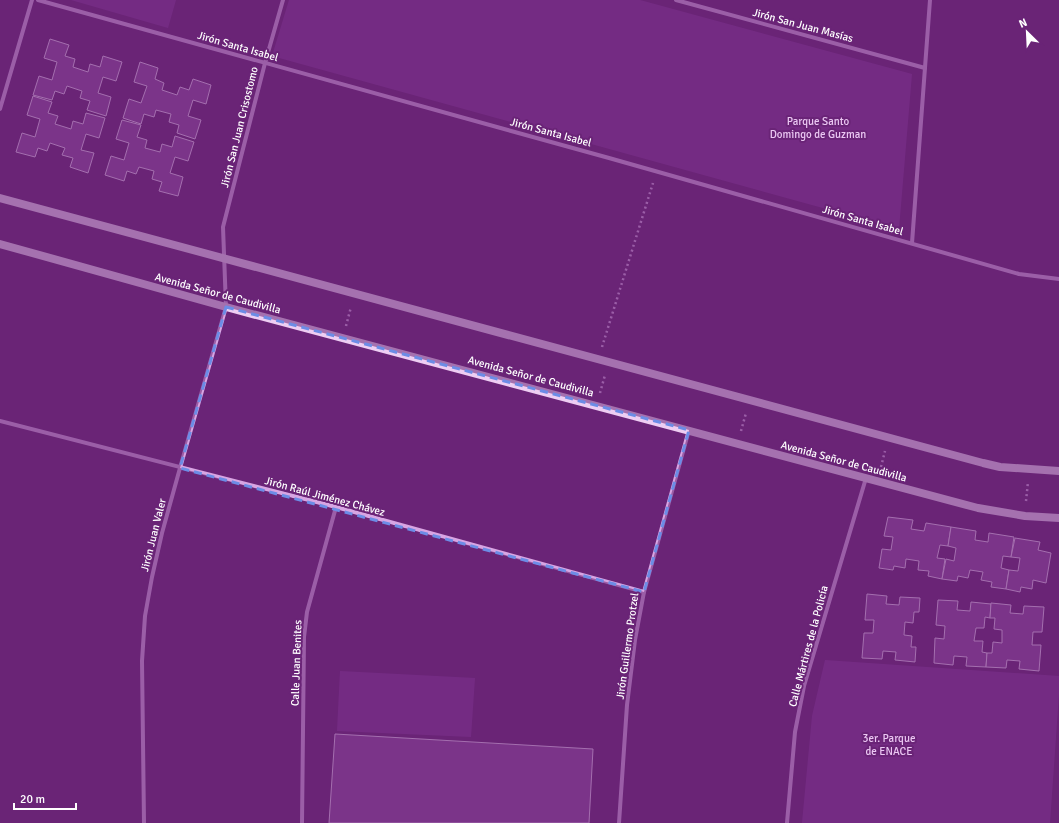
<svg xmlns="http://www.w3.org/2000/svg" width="1059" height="823" font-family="Signika,sans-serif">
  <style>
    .green { fill: #823493 }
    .building { fill: #90489f; stroke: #ebc8f3 }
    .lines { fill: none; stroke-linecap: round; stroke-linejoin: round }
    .path { stroke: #d8a5e3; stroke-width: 2.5; stroke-dasharray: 2 3; stroke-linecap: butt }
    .minor { stroke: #d8a5e3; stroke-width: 4 }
    .secondary { stroke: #eecef3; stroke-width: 8 }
    .marked { fill: none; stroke: #6c8ce6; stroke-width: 3; stroke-dasharray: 8 5; stroke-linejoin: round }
    .labels { text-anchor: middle; stroke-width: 4; stroke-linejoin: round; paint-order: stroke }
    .street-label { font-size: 11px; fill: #fff; stroke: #6a2477 }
    .park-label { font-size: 11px; fill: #ebc8f3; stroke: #6a2477 }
  </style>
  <rect width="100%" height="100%" fill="#6a2477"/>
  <g class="green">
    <polygon points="71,0 176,0 168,28"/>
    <polygon points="289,0 640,0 912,74 899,229 272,56"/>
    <polygon points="825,660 1059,676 1059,694 1050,823 802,823 812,716"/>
    <polygon points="340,671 475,678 471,737 337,731"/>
  </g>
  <g class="building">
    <polygon points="50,39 69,45 65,56 75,59 73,67 88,72 90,64 100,67 103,56 122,62 116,81 103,77 98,93 111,97 106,116 87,110 90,101 80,98 82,91 67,86 64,94 55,91 52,100 33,95 39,76 52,80 57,62 44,58"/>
    <polygon points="140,62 158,68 155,79 164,83 162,90 177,95 180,87 189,90 193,79 211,85 206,104 193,100 188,116 201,120 195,139 177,133 179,125 169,122 171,114 156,110 154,117 144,114 141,124 123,118 129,99 141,103 147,86 134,82"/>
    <polygon points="33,96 52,102 48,113 58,116 55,124 71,129 73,121 83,124 86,113 105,118 99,138 86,134 81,150 94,153 88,173 70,167 73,158 62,155 65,148 50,143 47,151 38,148 35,157 16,152 22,133 35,137 40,119 27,115"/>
    <polygon points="122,120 141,125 137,137 147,140 145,148 160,152 162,144 172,147 175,136 194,142 188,161 175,157 170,173 183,177 178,196 159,191 162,182 152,179 154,171 139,167 136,174 127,171 124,181 105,175 111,156 124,160 129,143 116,139"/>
    <polygon points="888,517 913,520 911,529 924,531 926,523 951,527 948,546 940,545 937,558 945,559 942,579 928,576 929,571 918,570 919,561 906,559 905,568 894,566 893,570 879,568 882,549 891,550 893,537 884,536"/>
    <polygon points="951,527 976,531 975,540 988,542 989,533 1014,537 1011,557 1003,556 1001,568 1009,570 1006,589 991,587 992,582 981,580 983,572 970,570 968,578 958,576 957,581 942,579 946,559 954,561 956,548 948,546"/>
    <polygon points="1015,538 1040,542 1038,550 1051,553 1046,583 1033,580 1032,589 1021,587 1020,592 1006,589 1009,570 1018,571 1020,558 1011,557"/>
    <polygon points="867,594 887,596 886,604 899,605 900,597 920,598 919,612 914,612 913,623 905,622 904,635 912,636 911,647 916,647 915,662 895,660 896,652 883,651 882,659 862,658 864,633 873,633 874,620 865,620"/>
    <polygon points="938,600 958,601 957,610 970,611 971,602 991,604 990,618 985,617 984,628 976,628 974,641 983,641 982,652 987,653 986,667 966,666 967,657 954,656 953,665 934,663 935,638 944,639 945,626 936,625"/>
    <polygon points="991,603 1011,605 1010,613 1023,614 1024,606 1044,607 1042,632 1033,632 1032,645 1041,645 1039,671 1019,669 1020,661 1007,660 1006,668 986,667 987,653 992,653 993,642 1002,643 1002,630 994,629 995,618 990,618"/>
    <polygon points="335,734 593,749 589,823 329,823"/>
  </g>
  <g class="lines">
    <g class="path">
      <polyline points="346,326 351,307"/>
      <polyline points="602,347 653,183"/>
      <polyline points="600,393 605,375"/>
      <polyline points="741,431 746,413"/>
      <polyline points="881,467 885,451"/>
      <polyline points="1026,501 1028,482"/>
    </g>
    <g class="minor">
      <polyline points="38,0 609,158 1019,274 1059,279"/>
      <polyline points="676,0 925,68"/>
      <polyline points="0,109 32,0"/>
      <polyline points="912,243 930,0"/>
      <polyline points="0,421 336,507 644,592"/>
      <polyline points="144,823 142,661 145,616 152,577 162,533 180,468 226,307 223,227 265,63 283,0"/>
      <polyline points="302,823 304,637 307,612 336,507"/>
      <polyline points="619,823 627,705 635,640 644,592 689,430"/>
      <polyline points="787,823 795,732 804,686 866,478"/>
    </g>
    <g class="secondary">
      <polyline points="0,198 983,463 1000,467 1059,471"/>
      <polyline points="0,244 226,307 978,508 1025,516 1059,518"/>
    </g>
  </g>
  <path d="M0 0H1059V823H0ZM226 307 689 430 644 592 180 468Z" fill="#6a2477" fill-opacity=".55" fill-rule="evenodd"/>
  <path class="marked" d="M226 307 689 430 644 592 180 468Z"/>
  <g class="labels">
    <g class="street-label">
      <text transform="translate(803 25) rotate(15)" y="4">Jirón San Juan Masías</text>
      <text transform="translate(238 46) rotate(16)" y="4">Jirón Santa Isabel</text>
      <text transform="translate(239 127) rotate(-76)" y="4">Jirón San Juan Crisostomo</text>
      <text transform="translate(551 132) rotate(15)" y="4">Jirón Santa Isabel</text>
      <text transform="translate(863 220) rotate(16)" y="4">Jirón Santa Isabel</text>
      <text transform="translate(218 293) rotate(15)" y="4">Avenida Señor de Caudivilla</text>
      <text transform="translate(531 376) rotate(15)" y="4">Avenida Señor de Caudivilla</text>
      <text transform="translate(844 461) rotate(15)" y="4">Avenida Señor de Caudivilla</text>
      <text transform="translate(325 496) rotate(15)" y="4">Jirón Raúl Jiménez Chávez</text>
      <text transform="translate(153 535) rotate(-76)" y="4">Jirón Juan Valer</text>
      <text transform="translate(627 646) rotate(-82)" y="4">Jirón Guillermo Protzel</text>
      <text transform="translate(808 646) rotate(-75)" y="4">Calle Mártires de la Policía</text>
      <text transform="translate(296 663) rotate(-88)" y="4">Calle Juan Benites</text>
    </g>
    <g class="park-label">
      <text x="818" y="125">Parque Santo<tspan x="818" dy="13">Domingo de Guzman</tspan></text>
      <text x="889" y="742">3er. Parque<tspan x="889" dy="13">de ENACE</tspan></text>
    </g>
  </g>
  <g transform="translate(1027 32) rotate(336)" stroke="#6a2477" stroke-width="3" paint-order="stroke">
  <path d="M0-3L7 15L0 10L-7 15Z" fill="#ffffff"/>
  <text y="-6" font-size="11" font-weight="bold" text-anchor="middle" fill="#ffffff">N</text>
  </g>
  <path d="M14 803v6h62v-6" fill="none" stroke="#ffffff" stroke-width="2"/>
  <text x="20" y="803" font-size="12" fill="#ffffff" stroke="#6a2477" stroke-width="3" paint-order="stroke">20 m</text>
</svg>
